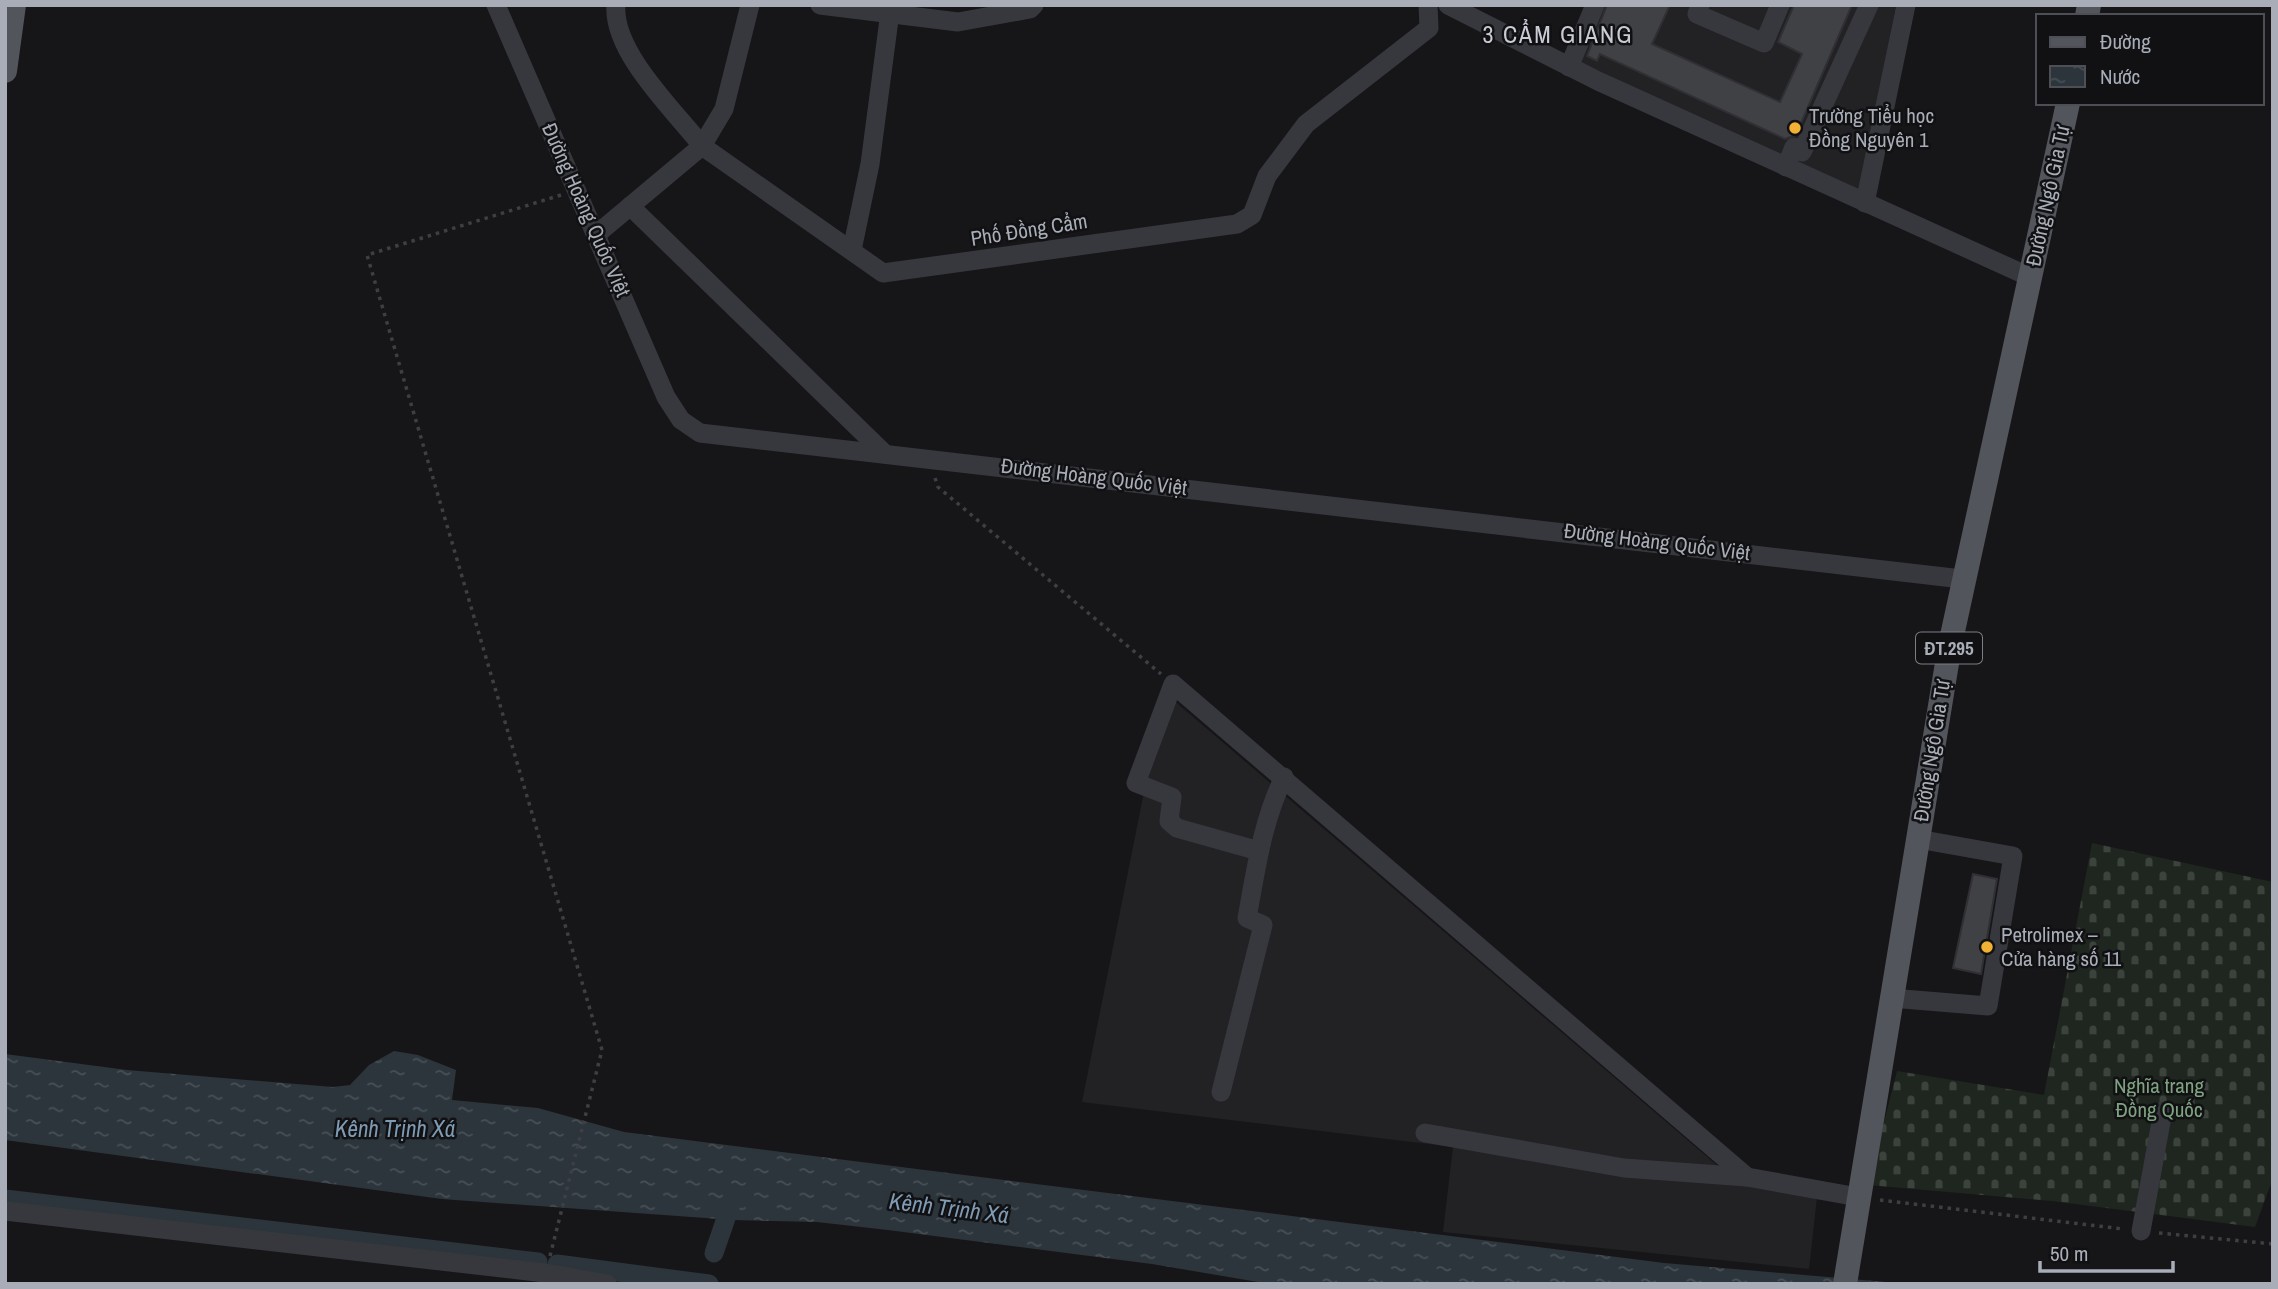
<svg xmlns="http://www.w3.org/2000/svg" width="2278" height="1289" font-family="'Archivo Narrow',sans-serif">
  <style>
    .built { fill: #222225 }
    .cemetery { fill: url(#cemetery-stones) }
    .water { fill: url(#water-ripples) }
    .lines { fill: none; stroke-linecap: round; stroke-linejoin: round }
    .canal { stroke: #2c353c; stroke-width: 19 }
    .building { fill: #404145; stroke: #303034; stroke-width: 2 }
    .path { stroke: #3d3f44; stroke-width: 3.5; stroke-dasharray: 3.5 5; stroke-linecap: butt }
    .minor { stroke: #37383d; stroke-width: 19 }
    .major { stroke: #53555c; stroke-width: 24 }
    .poi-dot { fill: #f2b134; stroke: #111113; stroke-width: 2.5 }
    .labels { text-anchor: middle; stroke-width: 5; stroke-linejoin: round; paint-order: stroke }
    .shield { fill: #111113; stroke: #7b7e86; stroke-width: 2 }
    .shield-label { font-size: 19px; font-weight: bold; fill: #a8adb8 }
    .poi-label { font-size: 21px; fill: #a8adb8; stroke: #111113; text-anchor: start }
    .street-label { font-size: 21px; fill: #a8adb8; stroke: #111113 }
    .park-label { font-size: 21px; fill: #7fa381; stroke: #111113 }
    .water-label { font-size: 23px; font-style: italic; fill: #7f9bb3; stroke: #111113 }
    .quarter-label { font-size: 24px; letter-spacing: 2px; fill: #c9ccd4; stroke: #111113 }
  </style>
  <defs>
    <pattern id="cemetery-stones" width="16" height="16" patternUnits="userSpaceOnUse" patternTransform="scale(1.75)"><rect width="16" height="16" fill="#1e261f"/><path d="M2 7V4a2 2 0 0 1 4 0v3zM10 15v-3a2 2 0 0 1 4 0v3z" fill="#3c433d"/></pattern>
    <pattern id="water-ripples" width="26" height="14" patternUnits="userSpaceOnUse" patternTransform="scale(1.75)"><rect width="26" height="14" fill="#2c353c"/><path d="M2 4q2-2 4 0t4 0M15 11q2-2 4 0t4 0" fill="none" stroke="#485056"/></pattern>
  </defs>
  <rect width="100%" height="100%" fill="#161618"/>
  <g class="built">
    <polygon points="1600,5 1896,5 1859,195 1576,60"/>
    <polygon points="1164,692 1740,1185 1817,1197 1809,1269 1443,1232 1453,1147 1082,1102"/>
  </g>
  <polygon class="cemetery" points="2092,843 2273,882 2273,1178 2255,1227 2052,1201 1868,1185 1897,1071 2044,1095"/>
  <polygon class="water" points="394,1051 418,1055 456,1070 452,1100 538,1108 624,1132 1664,1263 1909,1284 1270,1284 1152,1264 888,1230 817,1222 733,1220 442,1199 5,1140 5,1054 127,1070 333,1087 350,1085 369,1065"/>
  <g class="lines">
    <g class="canal">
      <polyline points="5,1199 538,1262"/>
      <polyline points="714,1253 734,1195"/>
      <polyline points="557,1264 709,1284"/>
    </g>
  </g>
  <g class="building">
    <polygon points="1607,5 1670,5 1652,44 1780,102 1802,54 1778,42 1794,5 1852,5 1796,135 1785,139 1600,54 1597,61 1587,56"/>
    <polygon points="1973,874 1997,879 1981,974 1953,968"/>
  </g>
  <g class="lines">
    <g class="path">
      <polyline points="935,478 938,487 1161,674"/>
      <polyline points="1880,1200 2123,1229"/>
      <polyline points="2159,1233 2273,1244"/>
      <polyline points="550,1256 602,1050 367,255 561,195"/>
    </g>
    <g class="minor">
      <polyline points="496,5 666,397 681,420 700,433 1962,579"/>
      <path d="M616 5C612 52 675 111 702 146L724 109 750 5"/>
      <polyline points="820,5 958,22 1030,9 1034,5"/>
      <polyline points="1448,5 1598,81 2030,277"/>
      <polyline points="1700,5 1697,14 1764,43 1780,5"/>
      <polyline points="1569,67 1595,5"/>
      <polyline points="1786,167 1794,147 1802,152 1869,5"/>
      <polyline points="1865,203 1906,5"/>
      <polyline points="630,206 883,452"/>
      <polyline points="597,234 702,146 883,273 1237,224 1252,215 1267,176 1306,124 1429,28 1428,5"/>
      <polyline points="852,250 870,164 890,12"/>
      <polyline points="1259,851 1177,828 1169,821 1172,797 1136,783 1173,684 1747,1177 1858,1197"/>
      <polyline points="1891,998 1988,1006 2013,856 1918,839"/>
      <path d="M1221 1092 1263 925 1247 918C1256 870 1262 822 1284 777"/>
      <polyline points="1425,1133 1624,1168 1747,1177"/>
      <polyline points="5,1211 545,1273 607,1284"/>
      <polyline points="2141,1231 2163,1111"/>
    </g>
    <g class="major">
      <polyline points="2087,16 2089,5"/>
      <polyline points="5,71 14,5"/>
      <polyline points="1845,1284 1950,645 2068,103"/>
    </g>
  </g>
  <g class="poi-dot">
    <circle cx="1795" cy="128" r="7"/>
    <circle cx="1987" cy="947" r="7"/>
  </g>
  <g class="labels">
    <rect class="shield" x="1916" y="632.5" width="66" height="31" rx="5"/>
    <g class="shield-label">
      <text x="1949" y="655">ĐT.295</text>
    </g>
    <g class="poi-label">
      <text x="1809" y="123">Trường Tiểu học<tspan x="1809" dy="24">Đồng Nguyên 1</tspan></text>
      <text x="2001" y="942">Petrolimex –<tspan x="2001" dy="24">Cửa hàng số 11</tspan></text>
    </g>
    <g class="street-label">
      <text transform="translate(2048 196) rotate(-78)" y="7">Đường Ngô Gia Tự</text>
      <text transform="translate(586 210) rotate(66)" y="7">Đường Hoàng Quốc Việt</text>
      <text transform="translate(1029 230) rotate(-9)" y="7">Phố Đồng Cẩm</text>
      <text transform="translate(1094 477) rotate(7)" y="7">Đường Hoàng Quốc Việt</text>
      <text transform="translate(1657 542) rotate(7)" y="7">Đường Hoàng Quốc Việt</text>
      <text transform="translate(1932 751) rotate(-81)" y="7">Đường Ngô Gia Tự</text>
    </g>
    <g class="park-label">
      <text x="2159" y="1093">Nghĩa trang<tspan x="2159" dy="24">Đồng Quốc</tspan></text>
    </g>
    <g class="water-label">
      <text x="395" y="1137">Kênh Trịnh Xá</text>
      <text transform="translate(949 1208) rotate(7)" y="8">Kênh Trịnh Xá</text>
    </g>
    <g class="quarter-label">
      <text x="1558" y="43">3 CẨM GIANG</text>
    </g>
  </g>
  <rect width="2278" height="1289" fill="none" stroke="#a8adb8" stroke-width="14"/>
  <rect x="2036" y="14" width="228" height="91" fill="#111113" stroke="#4d4f55" stroke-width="2"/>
  <rect x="2050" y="37" width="35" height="10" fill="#53555c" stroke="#4d4f55" stroke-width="2"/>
  <text x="2100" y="49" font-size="21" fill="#a8adb8">Đường</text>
  <rect x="2050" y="66" width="35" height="21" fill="url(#water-ripples)" stroke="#4d4f55" stroke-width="2"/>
  <text x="2100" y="84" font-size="21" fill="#a8adb8">Nước</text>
  <path d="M2040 1261v10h133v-10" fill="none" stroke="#a8adb8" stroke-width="3.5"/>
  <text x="2050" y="1261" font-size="21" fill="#a8adb8" stroke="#111113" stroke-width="5" paint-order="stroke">50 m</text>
</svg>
